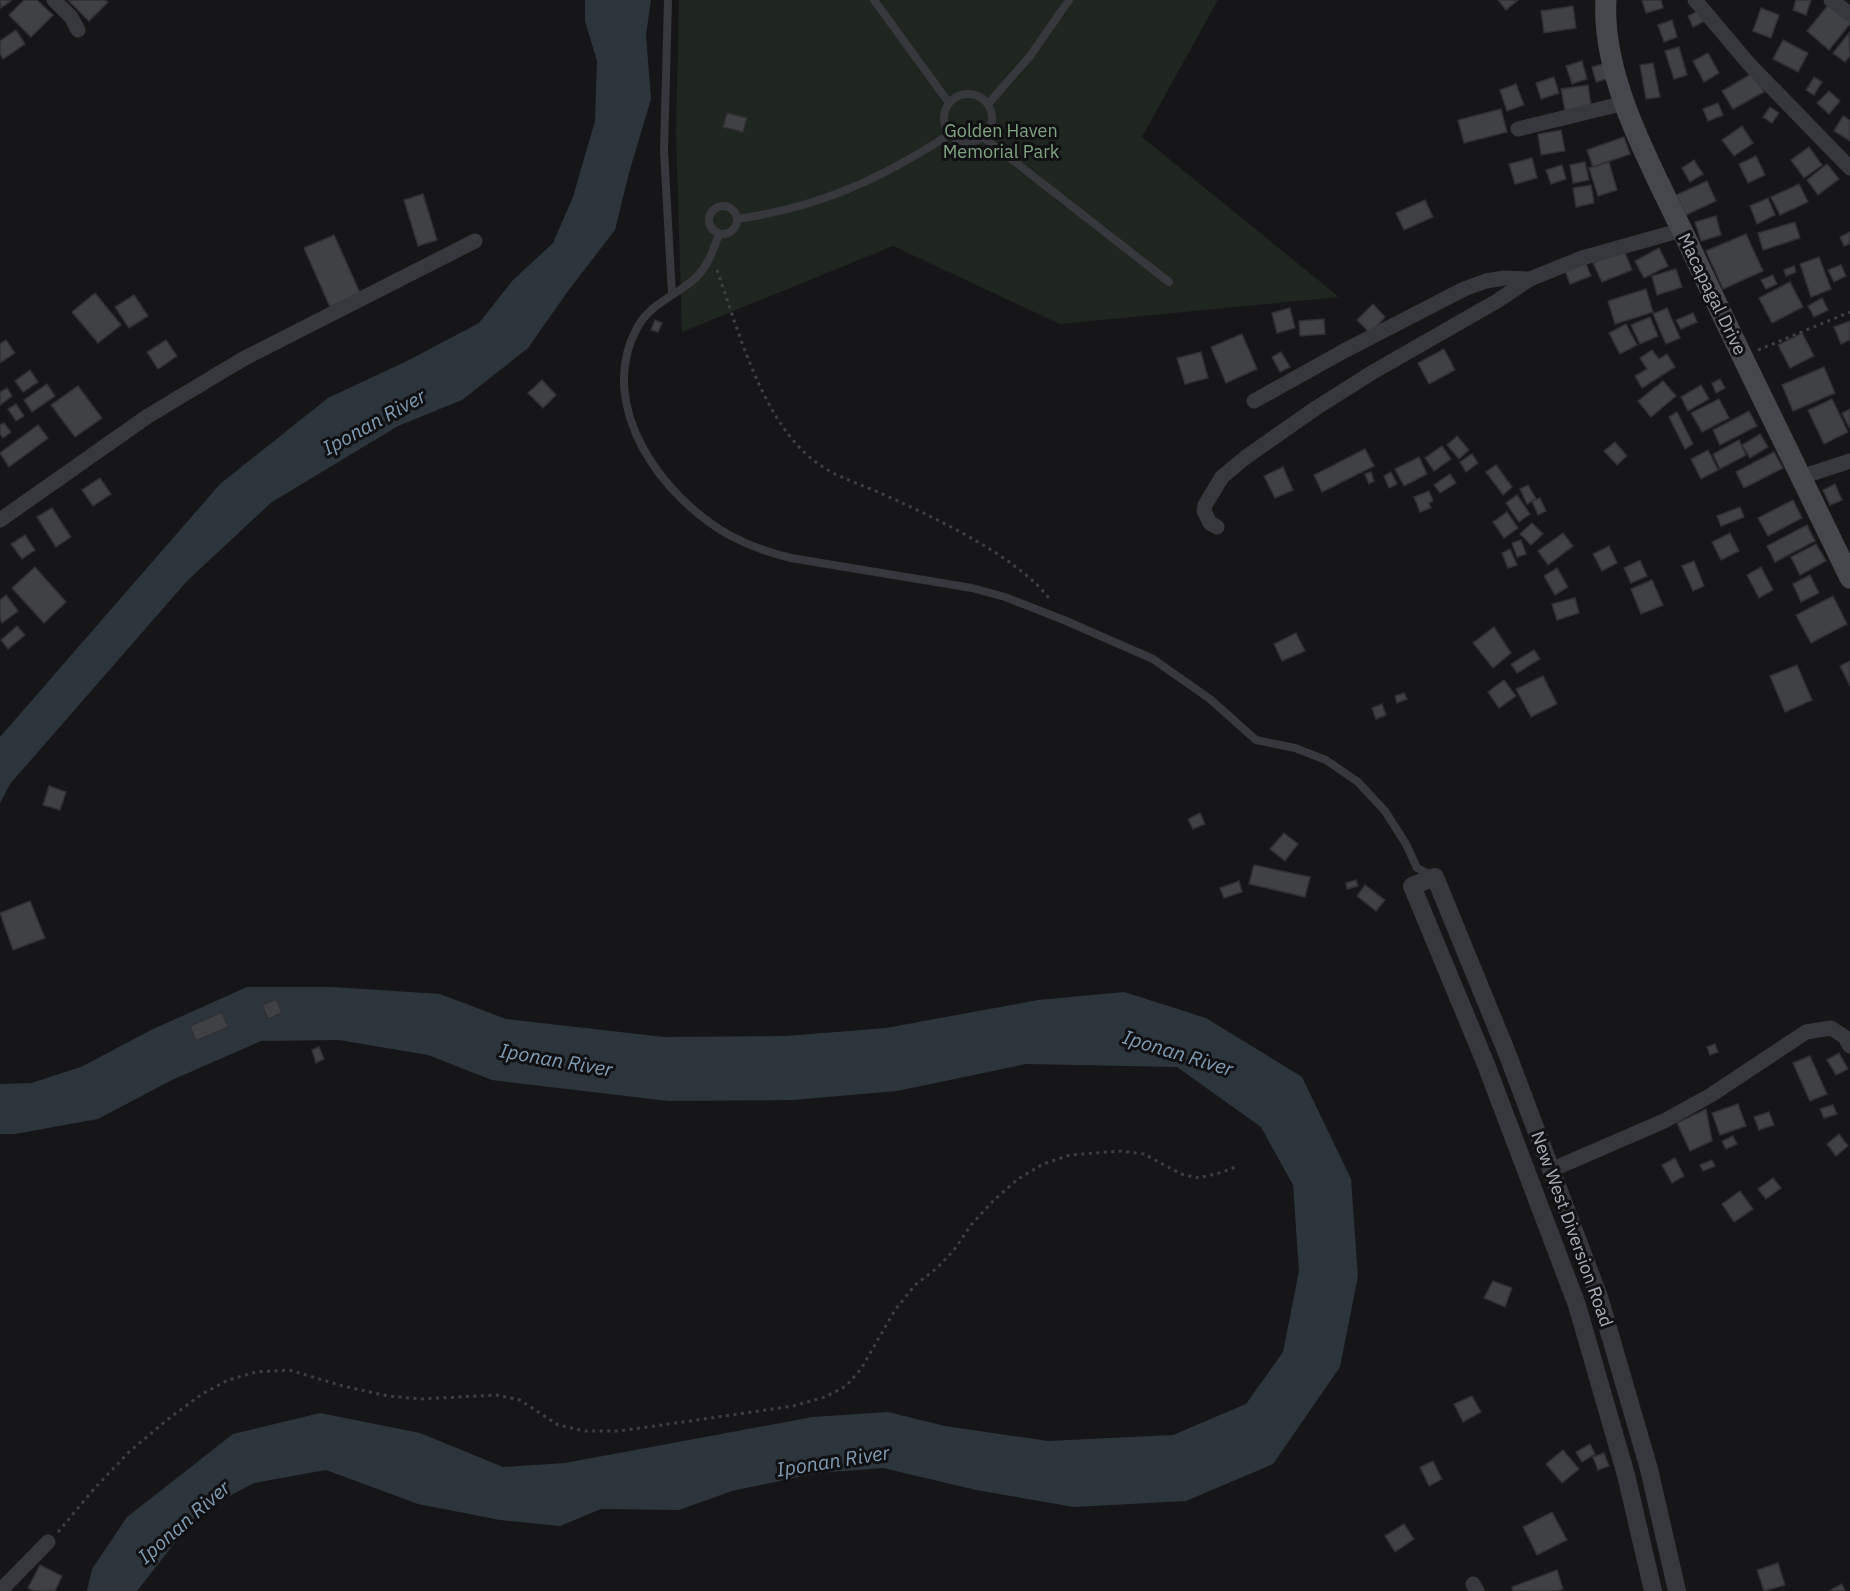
<svg xmlns="http://www.w3.org/2000/svg" width="1850" height="1591" font-family="'IBM Plex Sans',sans-serif">
  <style>
    .green { fill: #1e261f }
    .water { fill: #2c353c }
    .building { fill: #404145; stroke: #303034; stroke-width: 1.5 }
    .lines { fill: none; stroke-linecap: round; stroke-linejoin: round }
    .path { stroke: #3d3f44; stroke-width: 3; stroke-dasharray: 3 4.5; stroke-linecap: butt }
    .service { stroke: #37383d; stroke-width: 8 }
    .minor { stroke: #37383d; stroke-width: 15 }
    .tertiary { stroke: #37383d; stroke-width: 18 }
    .secondary { stroke: #45474d; stroke-width: 21 }
    .labels { text-anchor: middle; stroke-width: 6; stroke-linejoin: round; paint-order: stroke }
    .park-label { font-size: 18px; fill: #7fa381; stroke: #111113 }
    .street-label { font-size: 18px; fill: #a8adb8; stroke: #111113 }
    .water-label { font-size: 20px; font-style: italic; fill: #7f9bb3; stroke: #111113 }
  </style>
  <rect width="100%" height="100%" fill="#161618"/>
  <polygon class="green" points="679,0 1218,0 1142,137 1339,297 1060,324 893,246 682,332 676,132"/>
  <g class="water">
    <polygon points="585,0 651,0 646,35 651,99 629,173 615,230 568,291 528,348 462,400 398,426 272,502 187,581 10,784 0,803 0,737 220,484 328,398 407,361 479,323 513,280 553,243 573,197 595,121 597,61 585,21"/>
    <polygon points="247,987 333,987 440,994 506,1019 664,1037 786,1036 886,1028 1038,1000 1124,992 1206,1018 1302,1077 1351,1179 1358,1276 1340,1367 1273,1464 1186,1501 1074,1507 976,1490 883,1468 817,1473 732,1491 679,1510 601,1509 560,1526 500,1520 418,1504 326,1470 254,1483 198,1513 137,1591 87,1591 92,1569 127,1517 233,1434 320,1413 420,1433 503,1467 565,1463 813,1417 888,1412 945,1426 1048,1441 1173,1435 1246,1404 1283,1352 1299,1271 1293,1185 1261,1127 1177,1067 1026,1064 897,1091 793,1100 668,1101 492,1080 428,1055 339,1040 261,1041 172,1080 98,1119 15,1134 0,1134 0,1084 31,1083 81,1067 151,1030"/>
  </g>
  <g class="building">
    <polygon points="0,0 12,0 1,8"/>
    <polygon points="24,0 37,0 53,15 31,37 9,15"/>
    <polygon points="68,0 105,0 108,2 89,21"/>
    <polygon points="1498,0 1518,0 1506,10"/>
    <polygon points="1642,0 1661,0 1663,8 1646,13"/>
    <polygon points="1796,0 1811,0 1806,15 1793,10"/>
    <polygon points="1829,4 1850,21 1850,24 1829,50 1807,31"/>
    <polygon points="1573,6 1576,28 1544,33 1541,11"/>
    <polygon points="1761,8 1779,15 1771,38 1753,31"/>
    <polygon points="1702,9 1707,20 1693,27 1688,16"/>
    <polygon points="1672,20 1677,37 1664,42 1658,25"/>
    <polygon points="16,30 25,44 3,59 0,54 0,41"/>
    <polygon points="1849,33 1850,56 1845,62 1833,53"/>
    <polygon points="1783,40 1808,53 1798,72 1773,59"/>
    <polygon points="1679,47 1687,75 1674,79 1665,51"/>
    <polygon points="1708,53 1719,73 1704,82 1693,61"/>
    <polygon points="1582,61 1587,79 1572,84 1566,66"/>
    <polygon points="1653,63 1660,97 1646,99 1640,65"/>
    <polygon points="1603,64 1607,79 1596,82 1592,67"/>
    <polygon points="1753,73 1764,92 1733,109 1722,91"/>
    <polygon points="1554,77 1559,93 1541,99 1536,83"/>
    <polygon points="1814,77 1822,82 1814,95 1806,90"/>
    <polygon points="1516,84 1524,105 1507,111 1500,90"/>
    <polygon points="1588,85 1591,106 1565,111 1561,89"/>
    <polygon points="1829,91 1840,101 1829,114 1817,103"/>
    <polygon points="1718,103 1723,115 1708,121 1703,109"/>
    <polygon points="1770,107 1779,113 1772,123 1763,117"/>
    <polygon points="1501,109 1507,132 1464,143 1458,120"/>
    <polygon points="727,113 747,118 743,132 723,127"/>
    <polygon points="1843,116 1850,120 1850,141 1834,131"/>
    <polygon points="1742,126 1753,143 1734,156 1722,140"/>
    <polygon points="1561,130 1565,151 1541,155 1538,134"/>
    <polygon points="1624,137 1630,154 1593,167 1587,150"/>
    <polygon points="1809,147 1822,165 1804,178 1791,160"/>
    <polygon points="1756,156 1765,175 1748,183 1739,164"/>
    <polygon points="1532,158 1537,178 1515,184 1509,164"/>
    <polygon points="1694,160 1703,174 1690,182 1682,168"/>
    <polygon points="1585,162 1589,180 1573,183 1570,165"/>
    <polygon points="1609,162 1617,190 1598,196 1589,168"/>
    <polygon points="1827,164 1839,179 1818,195 1807,180"/>
    <polygon points="1562,165 1566,179 1551,184 1546,170"/>
    <polygon points="1707,181 1716,201 1686,215 1676,195"/>
    <polygon points="1799,184 1808,202 1780,215 1771,197"/>
    <polygon points="1591,185 1594,203 1576,207 1573,188"/>
    <polygon points="423,194 437,240 418,246 404,200"/>
    <polygon points="1768,198 1775,215 1757,224 1750,206"/>
    <polygon points="1425,200 1433,217 1404,230 1396,213"/>
    <polygon points="1716,216 1721,235 1701,241 1695,222"/>
    <polygon points="1795,222 1800,238 1763,250 1758,233"/>
    <polygon points="1850,232 1850,244 1844,246 1840,237"/>
    <polygon points="1746,234 1763,271 1723,289 1706,251"/>
    <polygon points="334,235 360,293 330,307 304,248"/>
    <polygon points="1659,248 1668,266 1644,278 1635,261"/>
    <polygon points="1624,250 1632,270 1602,282 1593,263"/>
    <polygon points="1819,257 1831,289 1811,297 1800,264"/>
    <polygon points="1585,261 1591,276 1570,284 1564,268"/>
    <polygon points="1841,265 1846,276 1834,282 1828,270"/>
    <polygon points="1794,266 1796,272 1786,276 1784,270"/>
    <polygon points="1676,269 1682,287 1657,295 1652,276"/>
    <polygon points="1773,275 1777,284 1766,289 1761,280"/>
    <polygon points="1790,282 1803,307 1772,323 1759,298"/>
    <polygon points="1646,289 1653,312 1615,324 1608,301"/>
    <polygon points="95,293 121,325 98,343 72,312"/>
    <polygon points="134,295 148,316 129,328 115,307"/>
    <polygon points="1822,298 1828,310 1814,317 1808,306"/>
    <polygon points="1373,304 1385,317 1370,333 1357,320"/>
    <polygon points="1290,308 1295,328 1277,333 1272,313"/>
    <polygon points="1667,308 1680,338 1666,344 1653,314"/>
    <polygon points="1693,313 1697,322 1681,329 1676,320"/>
    <polygon points="1650,317 1658,336 1640,344 1631,325"/>
    <polygon points="1324,319 1325,334 1300,336 1299,321"/>
    <polygon points="655,320 662,323 658,332 651,330"/>
    <polygon points="1850,321 1850,340 1841,344 1834,327"/>
    <polygon points="1626,324 1637,345 1620,354 1609,333"/>
    <polygon points="1802,333 1814,356 1790,368 1778,345"/>
    <polygon points="1242,334 1257,369 1226,383 1211,347"/>
    <polygon points="6,340 15,353 0,363 0,344"/>
    <polygon points="166,340 177,356 158,369 147,352"/>
    <polygon points="1444,349 1455,370 1429,384 1418,363"/>
    <polygon points="1652,350 1659,359 1667,354 1675,367 1642,388 1635,376 1647,369 1640,358"/>
    <polygon points="1201,352 1208,378 1185,384 1177,358"/>
    <polygon points="1281,352 1290,367 1280,372 1272,357"/>
    <polygon points="1824,367 1835,393 1793,411 1782,385"/>
    <polygon points="30,370 38,382 23,392 15,381"/>
    <polygon points="1720,379 1725,388 1716,393 1712,383"/>
    <polygon points="542,380 556,395 543,408 528,393"/>
    <polygon points="1663,381 1676,396 1651,417 1638,401"/>
    <polygon points="47,384 55,396 32,412 24,400"/>
    <polygon points="1701,385 1709,399 1688,411 1681,397"/>
    <polygon points="78,386 102,418 75,437 51,405"/>
    <polygon points="7,388 12,396 0,405 0,392"/>
    <polygon points="1719,399 1729,418 1702,432 1691,413"/>
    <polygon points="1832,399 1848,432 1824,444 1808,410"/>
    <polygon points="16,404 24,416 16,421 8,409"/>
    <polygon points="1850,409 1850,427 1849,427 1842,413"/>
    <polygon points="1749,411 1757,426 1720,445 1713,430"/>
    <polygon points="1677,412 1693,444 1685,449 1669,417"/>
    <polygon points="4,423 11,432 3,438 0,434 0,425"/>
    <polygon points="38,425 48,438 9,467 0,453"/>
    <polygon points="1760,434 1768,447 1750,458 1742,445"/>
    <polygon points="1457,436 1469,450 1459,459 1447,445"/>
    <polygon points="1739,440 1746,455 1720,469 1713,454"/>
    <polygon points="1615,442 1627,456 1617,465 1604,451"/>
    <polygon points="1442,446 1451,459 1434,471 1425,458"/>
    <polygon points="1365,449 1374,466 1322,492 1314,475"/>
    <polygon points="1708,450 1718,470 1701,479 1691,459"/>
    <polygon points="1774,452 1783,468 1744,488 1736,472"/>
    <polygon points="1472,454 1478,463 1466,472 1460,462"/>
    <polygon points="1419,457 1427,474 1404,486 1395,469"/>
    <polygon points="1496,465 1512,487 1503,495 1486,472"/>
    <polygon points="1283,467 1293,490 1275,498 1264,476"/>
    <polygon points="1371,472 1374,481 1369,484 1365,474"/>
    <polygon points="1391,472 1397,484 1389,488 1384,476"/>
    <polygon points="1450,474 1456,483 1440,493 1434,485"/>
    <polygon points="100,478 111,494 93,506 82,490"/>
    <polygon points="1835,484 1842,500 1830,505 1823,490"/>
    <polygon points="1528,485 1536,499 1527,504 1520,489"/>
    <polygon points="1429,491 1433,501 1429,503 1431,508 1420,512 1414,497"/>
    <polygon points="1517,495 1530,514 1519,522 1506,503"/>
    <polygon points="1540,498 1546,511 1538,515 1532,501"/>
    <polygon points="1793,500 1802,518 1768,536 1758,518"/>
    <polygon points="1740,507 1744,517 1721,526 1717,516"/>
    <polygon points="52,508 71,537 56,547 37,517"/>
    <polygon points="1507,512 1518,528 1504,538 1493,522"/>
    <polygon points="1532,523 1543,534 1531,545 1520,534"/>
    <polygon points="1807,525 1815,541 1775,562 1767,546"/>
    <polygon points="1563,533 1573,546 1548,565 1538,551"/>
    <polygon points="1730,533 1739,551 1721,560 1712,542"/>
    <polygon points="25,535 35,550 22,559 11,544"/>
    <polygon points="1521,540 1526,554 1517,557 1512,543"/>
    <polygon points="1816,544 1826,561 1800,575 1791,557"/>
    <polygon points="1609,546 1617,563 1602,571 1593,554"/>
    <polygon points="1510,549 1517,565 1508,568 1502,553"/>
    <polygon points="1640,560 1647,576 1631,583 1624,568"/>
    <polygon points="1694,561 1704,586 1693,591 1682,566"/>
    <polygon points="35,567 66,602 44,623 12,588"/>
    <polygon points="1761,567 1773,590 1759,598 1747,575"/>
    <polygon points="1557,568 1568,587 1555,595 1544,576"/>
    <polygon points="1810,575 1819,593 1801,602 1793,584"/>
    <polygon points="1652,580 1663,605 1641,614 1631,589"/>
    <polygon points="6,595 18,611 2,623 0,619 0,600"/>
    <polygon points="1833,596 1847,624 1811,643 1796,615"/>
    <polygon points="1575,598 1579,613 1557,620 1552,604"/>
    <polygon points="17,626 25,635 8,649 1,640"/>
    <polygon points="1494,627 1511,653 1493,668 1473,643"/>
    <polygon points="1296,633 1305,651 1282,661 1274,644"/>
    <polygon points="1534,650 1540,659 1517,673 1511,664"/>
    <polygon points="1850,661 1850,686 1840,666"/>
    <polygon points="1797,665 1812,700 1785,712 1770,676"/>
    <polygon points="1543,676 1557,704 1531,717 1516,689"/>
    <polygon points="1504,680 1516,696 1499,708 1488,692"/>
    <polygon points="1404,693 1407,699 1397,703 1395,696"/>
    <polygon points="1382,704 1386,715 1376,719 1372,708"/>
    <polygon points="49,786 66,792 60,810 43,805"/>
    <polygon points="1200,813 1205,824 1193,829 1188,819"/>
    <polygon points="1284,833 1298,844 1285,861 1270,849"/>
    <polygon points="1254,865 1310,877 1305,897 1249,884"/>
    <polygon points="1356,880 1358,886 1347,889 1346,883"/>
    <polygon points="1239,881 1242,892 1224,898 1220,888"/>
    <polygon points="1365,885 1385,900 1376,911 1357,896"/>
    <polygon points="30,901 45,938 13,950 0,913"/>
    <polygon points="276,999 282,1013 268,1019 262,1005"/>
    <polygon points="222,1012 228,1027 196,1041 190,1026"/>
    <polygon points="1715,1044 1718,1052 1710,1055 1707,1047"/>
    <polygon points="319,1047 324,1059 316,1063 312,1050"/>
    <polygon points="1839,1053 1848,1069 1836,1075 1827,1060"/>
    <polygon points="1810,1056 1827,1094 1810,1101 1793,1063"/>
    <polygon points="1738,1104 1746,1126 1720,1135 1712,1113"/>
    <polygon points="1833,1105 1837,1114 1824,1118 1820,1109"/>
    <polygon points="1706,1109 1712,1141 1690,1151 1677,1123"/>
    <polygon points="1769,1112 1774,1125 1759,1130 1754,1117"/>
    <polygon points="1839,1134 1848,1146 1836,1156 1827,1144"/>
    <polygon points="1733,1136 1737,1144 1726,1149 1722,1141"/>
    <polygon points="1675,1158 1684,1176 1672,1183 1662,1165"/>
    <polygon points="1712,1160 1715,1166 1703,1171 1700,1165"/>
    <polygon points="1773,1178 1781,1188 1766,1199 1758,1189"/>
    <polygon points="1740,1191 1753,1209 1734,1222 1722,1204"/>
    <polygon points="1493,1281 1512,1288 1505,1307 1484,1298"/>
    <polygon points="1472,1396 1481,1412 1463,1422 1454,1404"/>
    <polygon points="1590,1444 1595,1454 1582,1462 1576,1452"/>
    <polygon points="1563,1450 1579,1469 1562,1483 1546,1464"/>
    <polygon points="1604,1453 1609,1466 1598,1470 1593,1457"/>
    <polygon points="1433,1461 1442,1479 1429,1486 1420,1467"/>
    <polygon points="1552,1512 1567,1540 1537,1555 1523,1527"/>
    <polygon points="1404,1524 1414,1539 1395,1552 1385,1536"/>
    <polygon points="1778,1563 1785,1585 1764,1591 1757,1570"/>
    <polygon points="40,1565 62,1576 55,1591 34,1591 28,1588"/>
    <polygon points="1557,1570 1563,1589 1556,1591 1513,1591 1512,1587"/>
    <polygon points="1842,1584 1845,1591 1829,1591"/>
  </g>
  <g class="lines">
    <g class="path">
      <path d="M717 270C737 327 759 408 803 451 826 474 850 480 878 492 929 515 1019 556 1051 601"/>
      <polyline points="1758,350 1850,312"/>
      <polyline points="58,1532 93,1490 129,1452 167,1420 202,1394 228,1380 256,1372 289,1370 343,1386 388,1396 421,1399 496,1395 520,1400 558,1425 585,1431 619,1431 697,1420 793,1406 825,1397 846,1386 861,1369 895,1310 915,1285 937,1268 954,1250 971,1225 994,1200 1018,1179 1043,1164 1070,1155 1121,1151 1144,1154 1181,1174 1199,1178 1223,1172 1238,1166"/>
    </g>
    <g class="service">
      <polyline points="668,0 664,151 672,294"/>
      <polyline points="874,0 949,103"/>
      <circle cx="968" cy="118" r="24"/>
      <polyline points="988,104 1030,56 1069,0"/>
      <polyline points="983,137 1169,282"/>
      <circle cx="723" cy="220" r="14"/>
      <path d="M737 219C820 207 881 179 950 134"/>
      <path d="M719 234C713 251 707 269 692 281 673 297 650 304 637 328 595 406 662 498 731 536 750 546 770 553 791 558L972 588 1005 597 1064 620 1153 659 1210 699 1256 740 1295 748 1326 760 1358 782 1385 811 1406 844 1417 868 1433 876"/>
    </g>
    <g class="minor">
      <polyline points="54,0 71,17 78,30"/>
      <polyline points="1695,0 1749,64 1850,168"/>
      <polyline points="1831,0 1850,14"/>
      <polyline points="1518,129 1625,103"/>
      <polyline points="1254,401 1344,351 1464,289 1486,281 1504,278 1530,279"/>
      <polyline points="1801,477 1850,461"/>
      <polyline points="0,520 148,416 243,359 475,241"/>
      <polyline points="1217,527 1210,523 1204,511 1205,505 1222,477 1246,457 1316,408 1373,372 1497,301 1530,279 1582,258 1682,230"/>
      <polyline points="1551,1170 1664,1121 1711,1095 1806,1032 1831,1028 1845,1037 1850,1046"/>
      <polyline points="1473,1584 1477,1591"/>
      <polyline points="0,1591 48,1542"/>
    </g>
    <polyline class="tertiary" points="1653,1591 1626,1475 1577,1305 1485,1062 1412,886 1435,877 1507,1053 1599,1297 1649,1469 1677,1591"/>
    <path class="secondary" d="M1606 0C1601 82 1656 174 1690 247 1742 358 1797 468 1850 578"/>
  </g>
  <g class="labels">
    <g class="park-label">
      <text x="1001" y="137">Golden Haven<tspan x="1001" dy="21">Memorial Park</tspan></text>
    </g>
    <g class="street-label">
      <text transform="translate(1712 294) rotate(64)" y="6">Macapagal Drive</text>
      <text transform="translate(1572 1229) rotate(70)" y="6">New West Diversion Road</text>
    </g>
    <g class="water-label">
      <text transform="translate(374 422) rotate(-29)" y="7">Iponan River</text>
      <text transform="translate(1178 1053) rotate(17)" y="7">Iponan River</text>
      <text transform="translate(556 1060) rotate(10)" y="7">Iponan River</text>
      <text transform="translate(833 1461) rotate(-9)" y="7">Iponan River</text>
      <text transform="translate(184 1522) rotate(-41)" y="7">Iponan River</text>
    </g>
  </g>
</svg>
